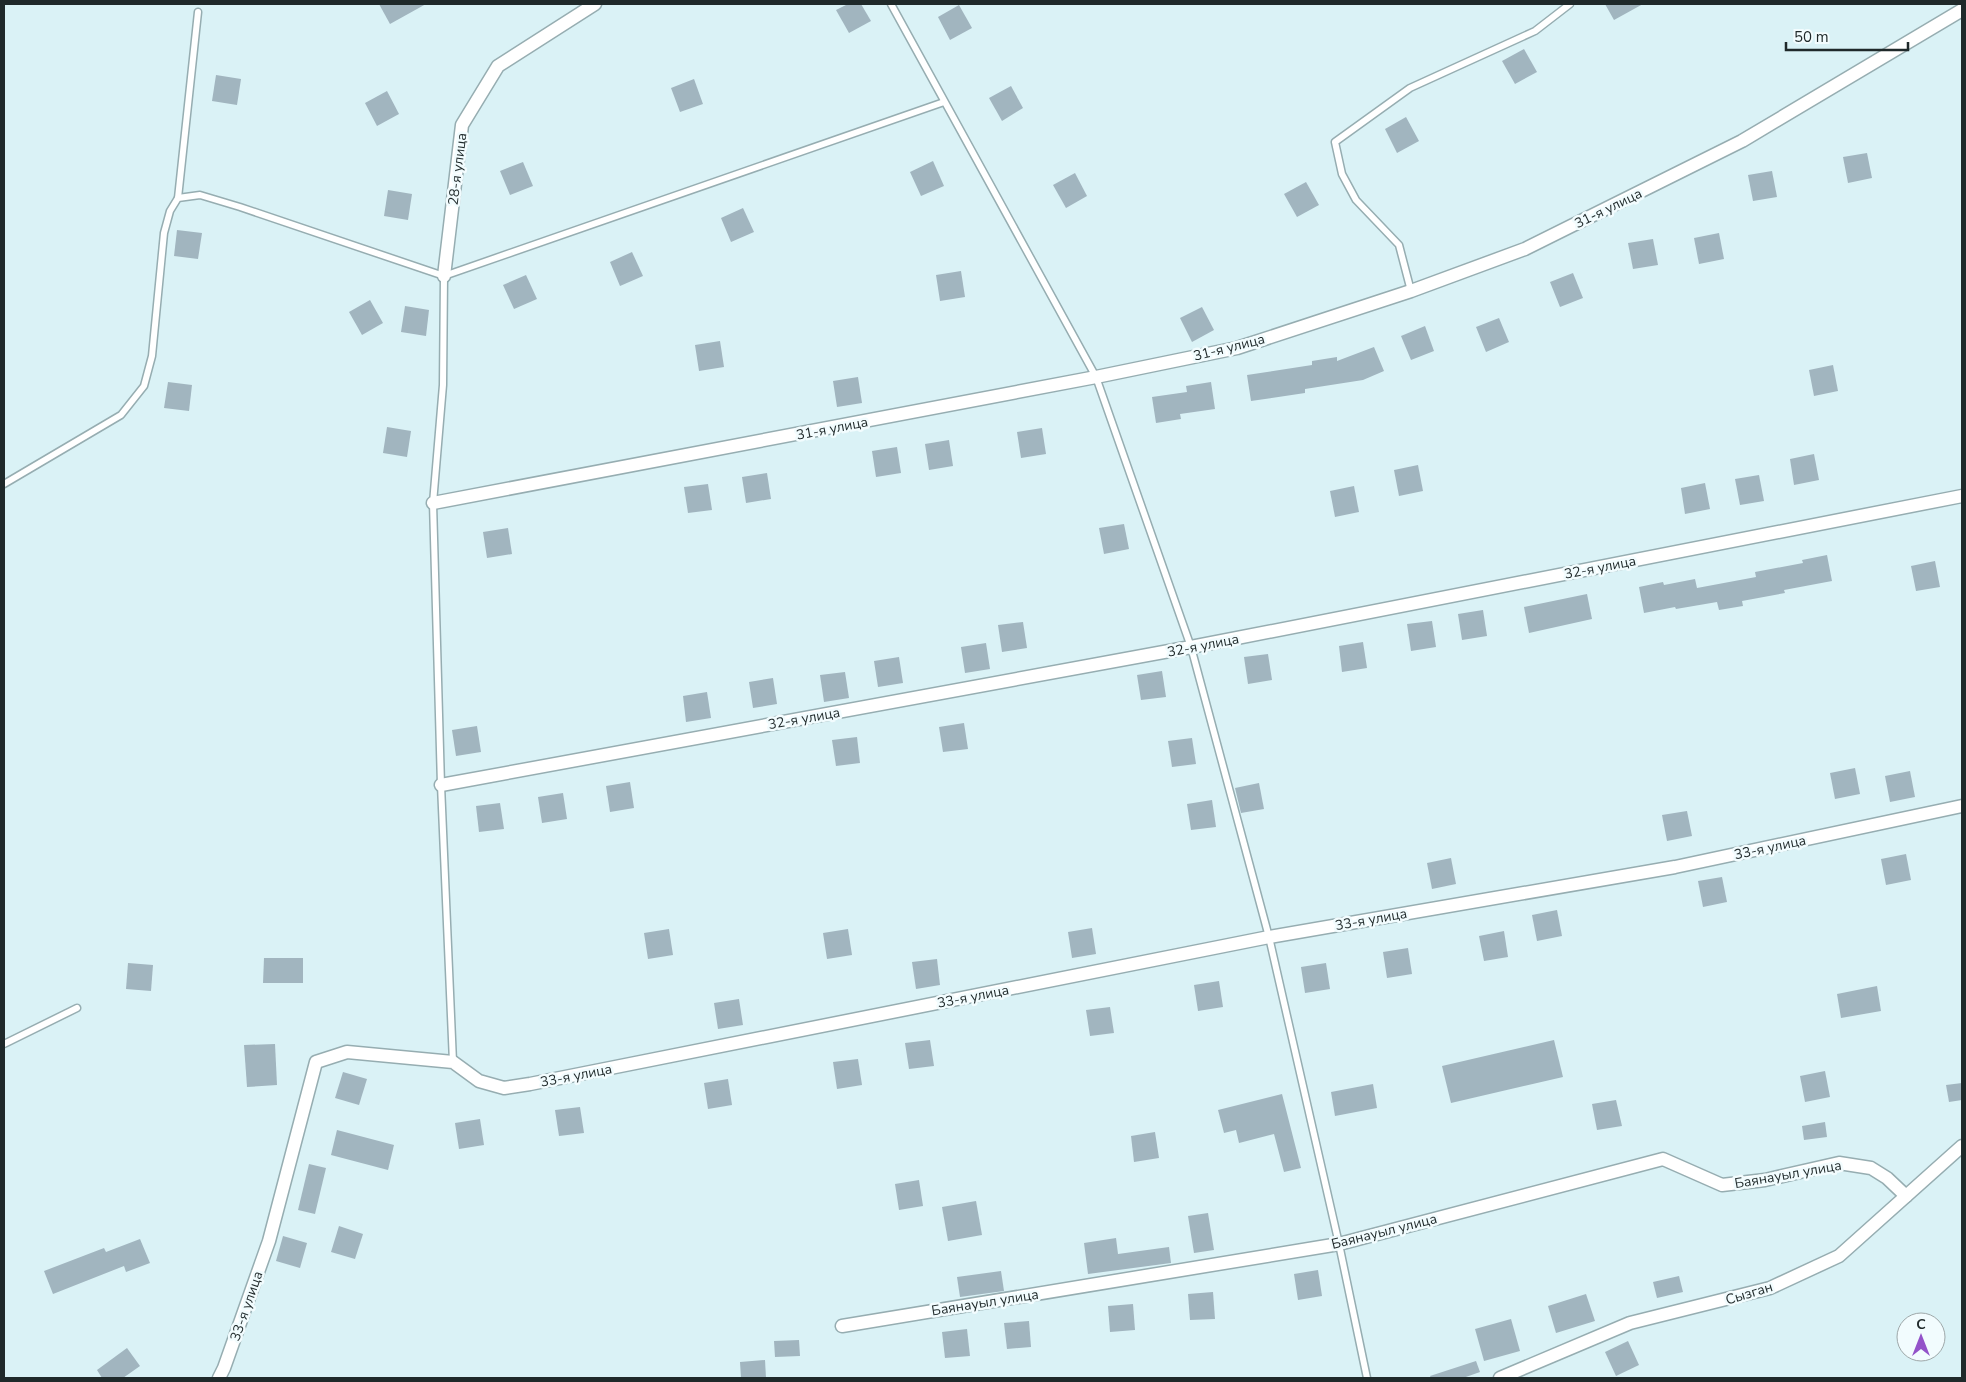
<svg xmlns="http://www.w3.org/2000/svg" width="1966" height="1382" font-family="'Nunito Sans',sans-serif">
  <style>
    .building { fill: #a1b5bf }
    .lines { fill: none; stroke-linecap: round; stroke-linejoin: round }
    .service-casing { stroke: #96adb1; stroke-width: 9 }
    .minor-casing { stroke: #96adb1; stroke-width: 15 }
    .service { stroke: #fff; stroke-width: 6 }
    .minor { stroke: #fff; stroke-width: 12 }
    .labels { text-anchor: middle; stroke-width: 5; stroke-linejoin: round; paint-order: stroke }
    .street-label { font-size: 14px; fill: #1f292a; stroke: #f2fcfe }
  </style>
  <rect width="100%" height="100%" fill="#daf2f6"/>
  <g class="building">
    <polygon points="379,4 426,4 390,24"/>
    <polygon points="848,4 861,4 871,21 849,33 836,10"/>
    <polygon points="1605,4 1643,4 1614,20"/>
    <polygon points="959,5 972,28 950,40 938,17"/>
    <polygon points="1524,49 1537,72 1515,84 1502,61"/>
    <polygon points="216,75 241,79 237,105 212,101"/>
    <polygon points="694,79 703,104 680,112 671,88"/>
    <polygon points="1011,86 1023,108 1002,121 989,98"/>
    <polygon points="387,91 399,114 377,126 365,103"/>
    <polygon points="1406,117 1419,141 1397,153 1385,129"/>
    <polygon points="1867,153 1872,178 1848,183 1843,157"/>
    <polygon points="933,161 944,186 921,196 910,172"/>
    <polygon points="523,162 533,186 510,195 500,171"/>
    <polygon points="1772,171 1777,197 1753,201 1748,175"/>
    <polygon points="1075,173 1087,196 1066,208 1053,185"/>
    <polygon points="1306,182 1319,205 1297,217 1284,194"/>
    <polygon points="388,190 412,194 408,220 384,216"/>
    <polygon points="743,208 754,232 731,242 721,218"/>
    <polygon points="177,230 202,233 198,259 174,256"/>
    <polygon points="1719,233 1724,259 1699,264 1694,238"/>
    <polygon points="1653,239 1658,265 1633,269 1628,243"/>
    <polygon points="632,252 643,276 620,286 610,262"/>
    <polygon points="961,271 965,297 940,301 936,275"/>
    <polygon points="1573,273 1583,298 1560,307 1550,282"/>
    <polygon points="526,275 537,299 514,309 503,285"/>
    <polygon points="370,300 383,323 362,335 349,312"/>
    <polygon points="405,306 429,310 426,336 401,332"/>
    <polygon points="1202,307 1214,330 1192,342 1180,318"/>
    <polygon points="1499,318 1509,342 1486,352 1476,327"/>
    <polygon points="1425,326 1434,351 1411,360 1401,336"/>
    <polygon points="720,341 724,367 699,371 695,345"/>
    <polygon points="1374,347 1384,371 1363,380 1305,389 1305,393 1251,401 1247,375 1312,365 1312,361 1337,357 1337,361"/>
    <polygon points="1833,365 1838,391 1814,396 1809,370"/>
    <polygon points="858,377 862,403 837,407 833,381"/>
    <polygon points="168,382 192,385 189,411 164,408"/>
    <polygon points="1211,382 1215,409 1180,414 1181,419 1156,423 1152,397 1187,392 1186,386"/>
    <polygon points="387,427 411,431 407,457 383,453"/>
    <polygon points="1042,428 1046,454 1021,458 1017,432"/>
    <polygon points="949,440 953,466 929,470 925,444"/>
    <polygon points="897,447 901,473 876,477 872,451"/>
    <polygon points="1814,454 1819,480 1794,485 1790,459"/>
    <polygon points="1418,465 1423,491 1399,496 1394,470"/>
    <polygon points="767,473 771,499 746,503 742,477"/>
    <polygon points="1759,475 1764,501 1740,505 1735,479"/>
    <polygon points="1705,483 1710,509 1685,514 1681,488"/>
    <polygon points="708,484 712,510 688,513 684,487"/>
    <polygon points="1354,486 1359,512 1335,517 1330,491"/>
    <polygon points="1124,524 1129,549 1104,554 1099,528"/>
    <polygon points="508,528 512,554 487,558 483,532"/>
    <polygon points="1827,555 1832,581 1784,590 1785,593 1742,601 1743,606 1719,610 1717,602 1676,609 1675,607 1644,613 1639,587 1663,582 1664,585 1695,579 1697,588 1756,577 1755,572 1803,563 1802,560"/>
    <polygon points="1935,561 1940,587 1916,591 1911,566"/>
    <polygon points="1587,594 1592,619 1529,633 1524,607"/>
    <polygon points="1483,610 1487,636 1462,640 1458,614"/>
    <polygon points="1432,621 1436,647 1411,651 1407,624"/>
    <polygon points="1023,622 1027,648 1002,652 998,625"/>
    <polygon points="1363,642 1367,668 1342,672 1339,646"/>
    <polygon points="986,643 990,669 965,673 961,647"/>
    <polygon points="1268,654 1272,680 1248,684 1244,657"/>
    <polygon points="899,657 903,683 878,687 874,661"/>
    <polygon points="1162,671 1166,697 1141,700 1137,675"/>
    <polygon points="845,672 849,698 824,702 820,675"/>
    <polygon points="773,678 777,704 753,708 749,682"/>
    <polygon points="707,692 711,718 686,722 683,696"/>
    <polygon points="964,723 968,749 943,752 939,727"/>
    <polygon points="477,726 481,752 456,756 452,730"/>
    <polygon points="857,737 860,763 836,766 832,740"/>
    <polygon points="1192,738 1196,764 1172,767 1168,741"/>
    <polygon points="1855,768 1860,794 1835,799 1830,773"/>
    <polygon points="1910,771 1915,797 1890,802 1885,776"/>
    <polygon points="630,782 634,808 610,812 606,786"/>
    <polygon points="1259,783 1264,809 1241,813 1235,788"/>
    <polygon points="563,793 567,819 542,823 538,797"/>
    <polygon points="1212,800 1216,827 1191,830 1187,804"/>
    <polygon points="500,803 504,829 479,832 476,806"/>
    <polygon points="1687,811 1692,836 1667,841 1662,815"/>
    <polygon points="1906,854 1911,880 1886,885 1881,859"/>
    <polygon points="1451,858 1456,884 1432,889 1427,863"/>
    <polygon points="1722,877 1727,902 1703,907 1698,881"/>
    <polygon points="1557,910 1562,936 1537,941 1532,915"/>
    <polygon points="1092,928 1096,954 1072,958 1068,932"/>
    <polygon points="669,929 673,955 648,959 644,933"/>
    <polygon points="848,929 852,955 827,959 823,933"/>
    <polygon points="1504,931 1508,957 1484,961 1479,936"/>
    <polygon points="1408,948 1412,974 1387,978 1383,952"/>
    <polygon points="264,958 303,958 303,983 263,983"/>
    <polygon points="937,959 940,985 916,989 912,962"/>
    <polygon points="128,963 153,965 151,991 126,989"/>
    <polygon points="1326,963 1330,989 1305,993 1301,967"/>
    <polygon points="1219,981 1223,1007 1198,1011 1194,985"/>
    <polygon points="1877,986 1881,1011 1841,1018 1837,994"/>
    <polygon points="739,999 743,1025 718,1029 714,1003"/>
    <polygon points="1110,1007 1114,1033 1090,1036 1086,1010"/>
    <polygon points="930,1040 934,1066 909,1069 905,1043"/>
    <polygon points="1554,1040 1563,1077 1451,1103 1442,1066"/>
    <polygon points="275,1044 277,1085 247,1087 244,1045"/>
    <polygon points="858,1059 862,1085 837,1089 833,1062"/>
    <polygon points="1825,1071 1830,1097 1805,1102 1800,1076"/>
    <polygon points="343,1072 367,1079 359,1105 335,1098"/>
    <polygon points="728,1079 732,1105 708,1109 704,1083"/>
    <polygon points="1962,1083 1962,1100 1949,1102 1946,1085"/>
    <polygon points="1373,1084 1377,1108 1335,1116 1331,1092"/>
    <polygon points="1282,1094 1301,1168 1284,1172 1274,1134 1239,1143 1236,1130 1224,1133 1218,1110"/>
    <polygon points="1616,1100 1622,1126 1597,1130 1592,1104"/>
    <polygon points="580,1107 584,1133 559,1136 555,1110"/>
    <polygon points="480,1119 484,1145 459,1149 455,1123"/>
    <polygon points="1825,1122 1827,1137 1804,1140 1802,1126"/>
    <polygon points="337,1130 394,1145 388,1170 331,1155"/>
    <polygon points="1155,1132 1159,1158 1134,1162 1131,1136"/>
    <polygon points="309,1164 326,1168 315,1214 298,1210"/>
    <polygon points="919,1180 923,1206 899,1210 895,1184"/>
    <polygon points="976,1201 982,1235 948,1241 942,1207"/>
    <polygon points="1208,1213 1214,1250 1194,1253 1188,1216"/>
    <polygon points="339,1226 363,1234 355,1259 331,1252"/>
    <polygon points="283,1236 307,1243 300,1268 276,1261"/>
    <polygon points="1116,1238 1118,1254 1169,1247 1171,1263 1088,1274 1084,1243"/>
    <polygon points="140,1239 150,1263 126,1272 124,1266 53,1294 44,1271 104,1248 106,1252"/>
    <polygon points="1318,1270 1322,1296 1298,1300 1294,1274"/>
    <polygon points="1001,1271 1004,1291 960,1297 957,1277"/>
    <polygon points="1679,1276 1683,1292 1657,1298 1653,1282"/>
    <polygon points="1213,1292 1215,1319 1190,1320 1188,1294"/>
    <polygon points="1586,1294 1595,1321 1556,1333 1548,1306"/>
    <polygon points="1133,1304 1135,1330 1110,1332 1108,1306"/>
    <polygon points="1511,1319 1520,1351 1484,1361 1475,1329"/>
    <polygon points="1029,1321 1031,1347 1007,1349 1004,1323"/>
    <polygon points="967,1329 970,1356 945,1358 942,1332"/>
    <polygon points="799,1340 800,1356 775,1357 774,1341"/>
    <polygon points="1628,1341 1639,1365 1616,1376 1605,1352"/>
    <polygon points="127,1348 140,1366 123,1378 102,1378 97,1370"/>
    <polygon points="765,1360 766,1378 741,1378 740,1362"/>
    <polygon points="1476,1361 1480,1372 1463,1378 1431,1378 1430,1376"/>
  </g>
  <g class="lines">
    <defs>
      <g id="service">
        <polyline points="891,4 1096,377 1191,647 1269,937 1339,1244 1367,1378"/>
        <polyline points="178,198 198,12"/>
        <polyline points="444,276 443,385 433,503 441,785 453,1062"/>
        <polyline points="1411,291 1399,245 1356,200 1342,174 1335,142 1410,88 1535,31 1570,4"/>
        <polyline points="4,484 121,415 144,386 152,356 164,233 170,211 178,198 200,195 240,207 444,276 944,102"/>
        <polyline points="4,1044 77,1008"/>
      </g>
      <g id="minor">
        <polyline points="444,276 462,125 498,66 595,4"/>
        <polyline points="433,503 1096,377 1237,348 1411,291 1525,249 1742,141 1962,10"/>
        <polyline points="441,785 1191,647 1962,496"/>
        <polyline points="842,1326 1339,1244 1663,1159 1722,1185 1765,1180 1839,1163 1871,1168 1887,1178 1906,1196"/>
        <polyline points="219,1378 224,1368 269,1241 316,1062 347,1052 453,1062 479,1081 504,1088 530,1084 1269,937 1675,867 1962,806"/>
        <polyline points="1500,1378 1630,1323 1770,1288 1839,1256 1962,1146"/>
      </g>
    </defs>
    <use href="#service" class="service-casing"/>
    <use href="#minor" class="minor-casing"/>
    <use href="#service" class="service"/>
    <use href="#minor" class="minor"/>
  </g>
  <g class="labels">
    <g class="street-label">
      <text transform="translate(457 169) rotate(-83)" y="5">28-я улица</text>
      <text transform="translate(1608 208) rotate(-26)" y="5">31-я улица</text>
      <text transform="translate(1229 347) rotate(-14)" y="5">31-я улица</text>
      <text transform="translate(832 428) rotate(-11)" y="5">31-я улица</text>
      <text transform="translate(1600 567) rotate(-11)" y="5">32-я улица</text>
      <text transform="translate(1203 645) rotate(-11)" y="5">32-я улица</text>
      <text transform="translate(804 718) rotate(-10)" y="5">32-я улица</text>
      <text transform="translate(1770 847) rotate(-12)" y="5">33-я улица</text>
      <text transform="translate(1371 919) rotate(-10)" y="5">33-я улица</text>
      <text transform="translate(973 996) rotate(-11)" y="5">33-я улица</text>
      <text transform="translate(576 1075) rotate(-11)" y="5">33-я улица</text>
      <text transform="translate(1788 1174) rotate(-10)" y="5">Баянауыл улица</text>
      <text transform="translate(1384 1231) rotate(-14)" y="5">Баянауыл улица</text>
      <text transform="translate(1749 1293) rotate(-17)" y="5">Сызган</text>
      <text transform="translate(985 1302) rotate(-9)" y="5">Баянауыл улица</text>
      <text transform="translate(246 1306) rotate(-71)" y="5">33-я улица</text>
    </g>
  </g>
  <rect width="1966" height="1382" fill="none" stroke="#1f292a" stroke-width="10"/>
  <g transform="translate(1921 1337)"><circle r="24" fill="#f2fcfe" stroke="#9ea8a9"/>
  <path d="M0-4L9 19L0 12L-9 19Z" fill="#9353c9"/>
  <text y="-8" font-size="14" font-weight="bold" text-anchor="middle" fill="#1f292a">С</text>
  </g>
  <path d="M1786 42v8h122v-8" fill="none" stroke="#1f292a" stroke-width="2.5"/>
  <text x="1794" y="42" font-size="15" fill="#1f292a" stroke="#f2fcfe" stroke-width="4" paint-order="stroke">50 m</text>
</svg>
